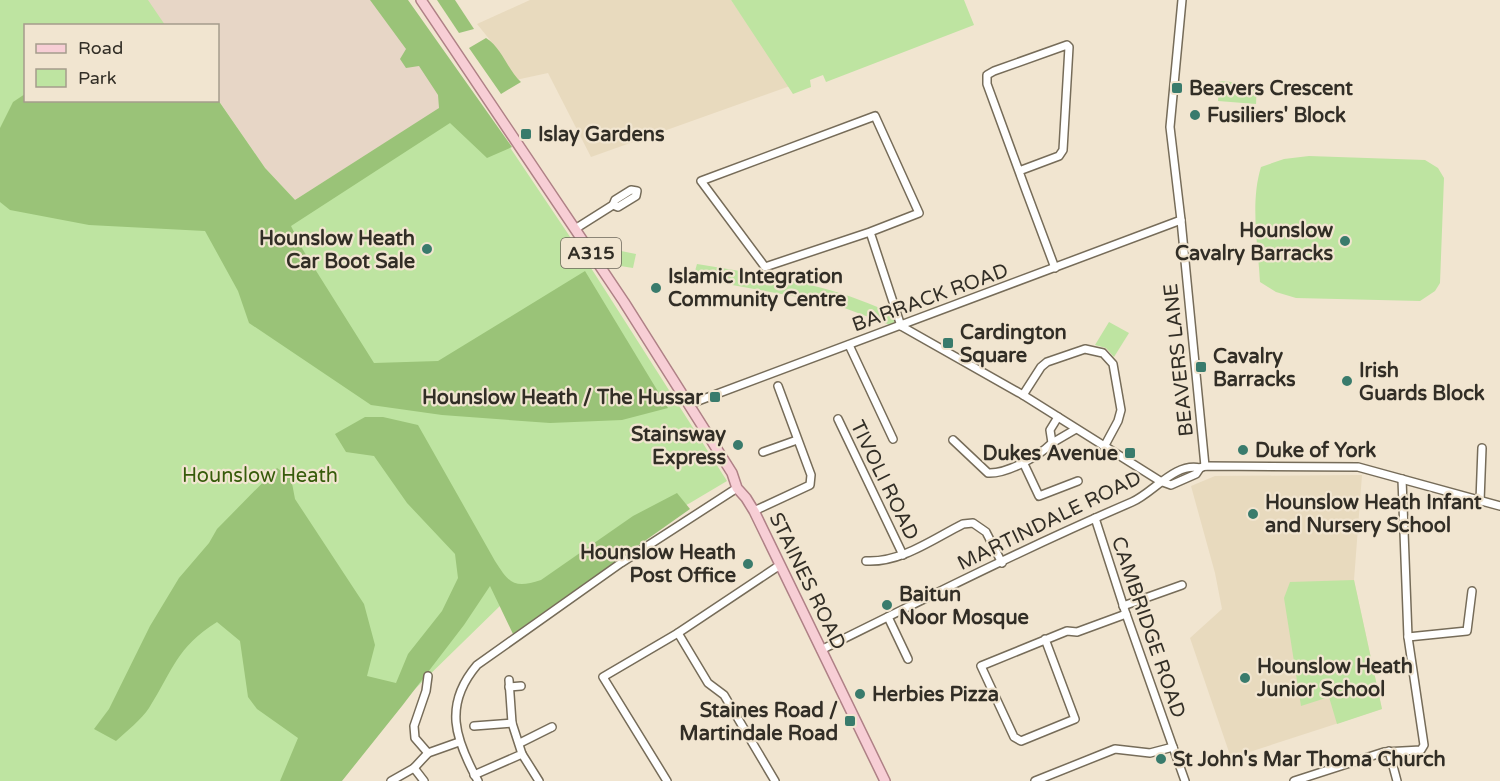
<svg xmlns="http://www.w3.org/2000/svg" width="1500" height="781" font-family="'Varela Round',sans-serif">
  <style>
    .commercial { fill: #e7d6c6 }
    .built { fill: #e8dabe }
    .green { fill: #bee4a1 }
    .forest { fill: #9ac378 }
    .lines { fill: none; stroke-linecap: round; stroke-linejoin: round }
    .minor-casing { stroke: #766c59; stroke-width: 10 }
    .major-casing { stroke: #af8186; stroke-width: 12 }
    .minor { stroke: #fff; stroke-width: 7 }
    .major { stroke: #f7ced5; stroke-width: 9 }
    .poi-dot { fill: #397b6c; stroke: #f1e5d0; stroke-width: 2 }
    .labels { text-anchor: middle; stroke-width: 4.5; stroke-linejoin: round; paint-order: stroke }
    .shield { fill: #f1e5d0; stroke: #6b6559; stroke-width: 1.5 }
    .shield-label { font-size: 18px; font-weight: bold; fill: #322e26 }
    .poi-label { font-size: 20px; font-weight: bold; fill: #322e26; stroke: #f1e5d0; text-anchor: start }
    .street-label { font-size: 20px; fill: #322e26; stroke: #f1e5d0 }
    .park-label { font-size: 20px; fill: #365b0a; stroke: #f1e5d0 }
  </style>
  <rect width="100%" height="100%" fill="#f1e5d0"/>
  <polygon class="commercial" points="0,0 383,0 448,103 295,200 265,168 218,100 218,26 26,26"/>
  <g class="built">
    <polygon points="530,0 731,0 790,86 591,157 548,73 511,81 490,40 477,24"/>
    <polygon points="1362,475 1354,580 1382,709 1231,758 1190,638 1222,609 1215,573 1191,486 1215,476"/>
  </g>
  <g class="green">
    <polygon points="0,0 148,0 165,25 26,26 26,100 218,100 265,168 295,200 480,103 591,268 727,481 690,503 503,603 377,726 335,781 0,781"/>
    <polygon points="731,0 964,0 974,25 826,82 823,75 810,80 811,87 793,94"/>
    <polygon points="1219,81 1257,84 1256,104 1218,101"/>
    <path d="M1309 156 1425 160 1438 168 1444 178 1440 283 1435 291 1420 301 1296 298 1276 292 1260 282C1258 245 1250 203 1261 167L1284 159Z"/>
    <polygon points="606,248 636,254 633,268 614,265"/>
    <path d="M697 264C769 276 836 284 902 319L890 325 831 303 693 278Z"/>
    <polygon points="1109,322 1129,333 1114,357 1106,348 1095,345"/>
    <polygon points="1354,580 1382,709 1337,724 1329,697 1301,706 1284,598 1290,582"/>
  </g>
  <g class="forest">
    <polygon points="370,0 408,0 512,147 487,158 450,123 291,226 303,250 374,363 438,361 585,271 668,408 622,420 550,423 442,415 371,405 249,323 238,291 205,231 89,225 10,210 0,202 0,128 13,102 25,94 26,100 218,100 265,168 295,200 439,108 438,95 419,66 406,68 400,59 406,49"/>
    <polygon points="437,0 455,0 474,29 459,33"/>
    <path d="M486 38C502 48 507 69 521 82L501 94 469 48Z"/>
    <path d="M365 417H383L418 425 495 561C509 583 514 589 541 580L633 516 677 493 690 509 513 634 490 586 464 625 402 706 342 781H280L298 738 257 709 248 697 240 641 217 622C176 648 173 670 149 708 141 720 127 731 116 741L94 729 109 709 150 626 179 578 209 543 217 529 277 468 291 478 295 499 364 604 375 645 367 676 396 683 408 654 442 611 458 578 455 554 407 503 374 456 346 452 335 434Z"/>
  </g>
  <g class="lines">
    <defs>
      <g id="minor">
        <polyline points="1182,0 1170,127 1181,220 1205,466"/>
        <path d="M1019 171 1059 156 1063 150 1069 47 1067 45 994 71 987 75V84C1009 145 1032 207 1055 268"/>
        <polygon points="631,190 637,191 636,196 618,207 613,205 615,200"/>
        <polyline points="575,229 613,205"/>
        <polyline points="870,232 919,213 875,116 701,181 765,267 870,232 901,326"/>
        <polyline points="901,326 1023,395 1160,481 1171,485 1196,474 1200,468 1205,466 1358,467 1500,506"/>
        <polyline points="849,345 893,439"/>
        <polyline points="1023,395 1041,367 1047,362 1085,349 1103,353 1113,364 1121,410 1118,421 1104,447"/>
        <polyline points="690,404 1181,220"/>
        <polyline points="838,419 903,555"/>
        <path d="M953 440 988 473C1007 474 1039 456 1052 443L1050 430 1058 417"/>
        <polyline points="1052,443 1076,429"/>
        <polyline points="763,452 797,440"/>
        <polyline points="1023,462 1039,496 1078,481"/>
        <polyline points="1480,501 1482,448"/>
        <polyline points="754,511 810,485 811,475 778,386"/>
        <polyline points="1095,518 1126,614 1185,781"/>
        <path d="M866 561C901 563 933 539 963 524L973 523 986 532 1002 563"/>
        <polyline points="1123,606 1182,585"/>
        <polyline points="888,617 908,659"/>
        <polyline points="678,633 708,683 724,695 775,781"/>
        <polyline points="1408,637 1467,631 1472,591"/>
        <polyline points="1045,639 1075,719 1021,741 1014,737 981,666 1067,631 1077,632 1126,614"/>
        <path d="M821 650C924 599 1027 547 1132 502 1153 493 1175 462 1200 468"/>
        <polyline points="428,676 426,691 414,726 415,738 428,753"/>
        <polyline points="509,687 521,686"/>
        <polyline points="474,726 512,723"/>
        <polyline points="520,743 552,727"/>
        <polyline points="1389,751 1397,781"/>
        <polyline points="522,754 539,781"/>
        <polyline points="414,768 424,781"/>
        <polyline points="474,775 522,754 512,723 509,680"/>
        <polyline points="391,781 414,768 428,753 459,742"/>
        <path d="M478 781C455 739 443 705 477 665L621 563 737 488"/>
        <polyline points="667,781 603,677 678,633 780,565"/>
        <polyline points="1035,781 1115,749 1150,753 1173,747"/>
        <polyline points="1294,781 1384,752 1421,750 1424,745 1408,637 1402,479"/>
      </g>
      <polyline id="major" points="421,0 624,302 732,473 737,488 746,498 754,511 885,781"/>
    </defs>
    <use href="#minor" class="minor-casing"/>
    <use href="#major" class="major-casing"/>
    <use href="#minor" class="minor"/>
    <use href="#major" class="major"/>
  </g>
  <g class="poi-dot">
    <rect x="1171" y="82" width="12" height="12" rx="3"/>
    <circle cx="1195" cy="115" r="6"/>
    <rect x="520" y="128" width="12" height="12" rx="3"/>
    <circle cx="1345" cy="241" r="6"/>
    <circle cx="427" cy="249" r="6"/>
    <circle cx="656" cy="288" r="6"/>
    <rect x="942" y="337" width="12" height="12" rx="3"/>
    <rect x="1195" y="361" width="12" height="12" rx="3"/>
    <circle cx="1347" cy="381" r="6"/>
    <rect x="709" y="391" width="12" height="12" rx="3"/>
    <circle cx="738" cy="445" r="6"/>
    <circle cx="1243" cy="450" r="6"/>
    <rect x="1124" y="447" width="12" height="12" rx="3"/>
    <circle cx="1253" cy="514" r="6"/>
    <circle cx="748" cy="564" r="6"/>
    <circle cx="887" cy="605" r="6"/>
    <circle cx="1245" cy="678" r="6"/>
    <circle cx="860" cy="694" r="6"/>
    <rect x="844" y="715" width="12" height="12" rx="3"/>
    <circle cx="1161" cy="759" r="6"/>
  </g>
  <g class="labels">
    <rect class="shield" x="561" y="238" width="60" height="30" rx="4.5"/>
    <g class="shield-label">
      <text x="591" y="259">A315</text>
    </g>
    <g class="poi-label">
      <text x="1189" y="95">Beavers Crescent</text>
      <text x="1207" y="122">Fusiliers' Block</text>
      <text x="538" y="141">Islay Gardens</text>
      <text x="1333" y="237" text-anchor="end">Hounslow<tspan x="1333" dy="23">Cavalry Barracks</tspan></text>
      <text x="415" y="245" text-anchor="end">Hounslow Heath<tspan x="415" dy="23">Car Boot Sale</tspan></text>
      <text x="668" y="283">Islamic Integration<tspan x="668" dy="23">Community Centre</tspan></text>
      <text x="960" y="339">Cardington<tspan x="960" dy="23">Square</tspan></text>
      <text x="1213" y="363">Cavalry<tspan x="1213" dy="23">Barracks</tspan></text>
      <text x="1359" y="377">Irish<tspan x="1359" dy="23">Guards Block</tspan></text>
      <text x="703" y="404" text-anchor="end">Hounslow Heath / The Hussar</text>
      <text x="726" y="441" text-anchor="end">Stainsway<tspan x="726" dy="23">Express</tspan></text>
      <text x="1255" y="457">Duke of York</text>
      <text x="1118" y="460" text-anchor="end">Dukes Avenue</text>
      <text x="1265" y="509">Hounslow Heath Infant<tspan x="1265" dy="23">and Nursery School</tspan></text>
      <text x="736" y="559" text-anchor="end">Hounslow Heath<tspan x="736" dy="23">Post Office</tspan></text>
      <text x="899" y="601">Baitun<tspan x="899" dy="23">Noor Mosque</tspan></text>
      <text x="1257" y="673">Hounslow Heath<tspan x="1257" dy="23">Junior School</tspan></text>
      <text x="872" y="701">Herbies Pizza</text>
      <text x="838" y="717" text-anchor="end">Staines Road /<tspan x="838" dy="23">Martindale Road</tspan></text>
      <text x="1173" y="766">St John's Mar Thoma Church</text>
    </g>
    <g class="street-label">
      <text transform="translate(930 297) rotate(-20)" y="7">BARRACK ROAD</text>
      <text transform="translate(1178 360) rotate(-96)" y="7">BEAVERS LANE</text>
      <text transform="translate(885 480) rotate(64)" y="7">TIVOLI ROAD</text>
      <text transform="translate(1049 520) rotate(-26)" y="7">MARTINDALE ROAD</text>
      <text transform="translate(808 581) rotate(64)" y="7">STAINES ROAD</text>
      <text transform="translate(1149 627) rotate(71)" y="7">CAMBRIDGE ROAD</text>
    </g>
    <g class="park-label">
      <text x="260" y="482">Hounslow Heath</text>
    </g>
  </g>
  <rect x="24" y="24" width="195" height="78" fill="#f1e5d0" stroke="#a59c8c" stroke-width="1.5"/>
  <rect x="36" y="44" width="30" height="9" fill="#f7ced5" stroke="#a59c8c" stroke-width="1.5"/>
  <text x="78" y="54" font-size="18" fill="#322e26">Road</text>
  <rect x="36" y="69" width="30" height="18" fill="#bee4a1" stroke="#a59c8c" stroke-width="1.5"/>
  <text x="78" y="84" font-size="18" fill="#322e26">Park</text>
</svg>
